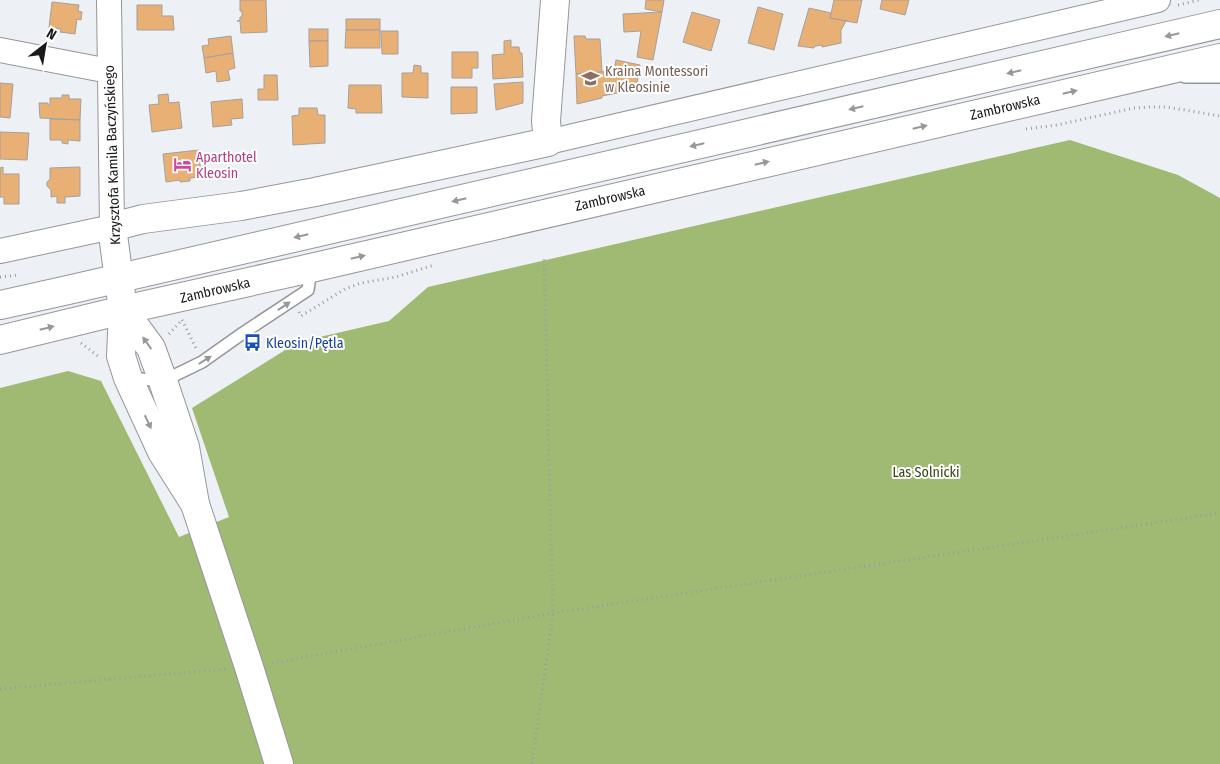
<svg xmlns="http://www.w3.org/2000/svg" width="1220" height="764" font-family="'Fira Sans Condensed',sans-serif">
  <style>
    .forest { fill: #a0ba73 }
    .building { fill: #e9b076; stroke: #a4a09c }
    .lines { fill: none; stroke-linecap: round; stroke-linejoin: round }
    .service-casing { stroke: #94969b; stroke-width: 14 }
    .minor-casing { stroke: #94969b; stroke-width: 26 }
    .tertiary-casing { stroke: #94969b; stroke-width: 30 }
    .secondary-casing { stroke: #94969b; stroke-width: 30 }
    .path { stroke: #9a9ca0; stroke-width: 3; stroke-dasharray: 1 4; stroke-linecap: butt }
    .service { stroke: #fff; stroke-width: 11 }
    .minor { stroke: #fff; stroke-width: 24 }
    .tertiary { stroke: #fff; stroke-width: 28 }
    .secondary { stroke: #fff; stroke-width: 28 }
    .oneway { fill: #989899 }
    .labels { text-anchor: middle; stroke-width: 4; stroke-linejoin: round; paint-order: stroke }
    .education-label { font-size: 14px; fill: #785e54; stroke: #fff; text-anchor: start }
    .street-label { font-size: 14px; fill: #191a1c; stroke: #fff }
    .hotel-label { font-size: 14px; fill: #b23c85; stroke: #fff; text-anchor: start }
    .transit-label { font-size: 14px; fill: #164399; stroke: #fff; text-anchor: start }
    .park-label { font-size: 14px; fill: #354510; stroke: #fff }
  </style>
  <rect width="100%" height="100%" fill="#edf0f5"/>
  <polygon class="forest" points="1070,140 1178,175 1220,198 1220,764 0,764 0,388 68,371 101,381 179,537 229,517 192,408 298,342 389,321 428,287"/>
  <g class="building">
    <polygon points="240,0 266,0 267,32 241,33 240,21 237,21 240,20 240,17 242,17 242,11 240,11"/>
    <polygon points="646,0 664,0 662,12 645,9"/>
    <polygon points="834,0 862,0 857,23 830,18"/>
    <polygon points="882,0 909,0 905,15 880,9"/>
    <polygon points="52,2 79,5 78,11 82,12 81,20 77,19 75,34 60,32 61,29 49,28"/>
    <polygon points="137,5 162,5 162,16 173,16 174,30 137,30"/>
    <polygon points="758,7 783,14 774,50 748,43"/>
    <polygon points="809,8 831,13 830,18 846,21 841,30 841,43 822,47 822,45 815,46 814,48 798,46"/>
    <polygon points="662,12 653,60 637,57 641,31 624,32 623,14"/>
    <polygon points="692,12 720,20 711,51 683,42"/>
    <rect x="346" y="19" width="34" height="11"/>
    <rect x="309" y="29" width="19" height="12"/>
    <polygon points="346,30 380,30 380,48 345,48"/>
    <polygon points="381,31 398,31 398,54 382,54"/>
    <polygon points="231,36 233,53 204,58 202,46 209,45 208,39"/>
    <polygon points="574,36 585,36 586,39 600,39 602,72 576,74"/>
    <polygon points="511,40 511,47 519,47 520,53 522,53 523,77 493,79 492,55 504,54 504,41"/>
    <polygon points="309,41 328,41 328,66 310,67"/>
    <polygon points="452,52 478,52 478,68 472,68 472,78 452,78"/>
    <polygon points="233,53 235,68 228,70 230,80 217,82 216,71 206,73 204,58"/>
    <polygon points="616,60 640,65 636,89 632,86 623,92 602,96 602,98 577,104 576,74 614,71"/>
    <polygon points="414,65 421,66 421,73 428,73 428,98 402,97 402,73 413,73"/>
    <polygon points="264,75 277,75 278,100 258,100 258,89 264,89"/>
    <polygon points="523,82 523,103 496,110 494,84"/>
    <polygon points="0,83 13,84 10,118 0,117"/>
    <polygon points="349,85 381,85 382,113 356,113 356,109 348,108"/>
    <polygon points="451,87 477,87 477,113 451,114"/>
    <polygon points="168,94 169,103 179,102 182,128 152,132 149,105 159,104 158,95"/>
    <polygon points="62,95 69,95 69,99 81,99 80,120 40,118 39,103 48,103 48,105 50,105 50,98 62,98"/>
    <polygon points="242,99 243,118 231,119 232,125 213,127 211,102"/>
    <polygon points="299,108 317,108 318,115 325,115 325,143 293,145 292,116 299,115"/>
    <polygon points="50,119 80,120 80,141 68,140 68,144 62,143 62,140 50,140"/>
    <polygon points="0,132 29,133 27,160 0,159"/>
    <polygon points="199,150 201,177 190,178 190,181 180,182 180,180 166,182 163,154"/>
    <polygon points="3,167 3,174 19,174 19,204 4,204 4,197 0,197 0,168"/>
    <polygon points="80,167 80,196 65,197 65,203 57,203 57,196 51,197 51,190 47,186 47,182 50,179 50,168"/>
  </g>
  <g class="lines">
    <defs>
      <g id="service">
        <polyline points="1185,77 1220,77"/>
        <polyline points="130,378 163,381 202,362 243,333 308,290 311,269"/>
      </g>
      <g id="minor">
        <polyline points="0,50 109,71"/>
        <polyline points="548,142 1158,0"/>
        <polyline points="0,251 112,227 109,0"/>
      </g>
      <g id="tertiary">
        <polyline points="123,310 151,348 163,381 185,447 195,504 249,667 279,764"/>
        <polyline points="195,504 162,452 128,378 121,356 123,310 112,227 143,219 241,206 315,192 548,142 546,121 555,0"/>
      </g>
      <g id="secondary">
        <polyline points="0,305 68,290 1220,24"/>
        <polyline points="0,340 123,310 311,268 1220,58"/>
      </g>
    </defs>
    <use href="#service" class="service-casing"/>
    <use href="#minor" class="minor-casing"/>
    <use href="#tertiary" class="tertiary-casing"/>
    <use href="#secondary" class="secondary-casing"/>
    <g class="path">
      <polyline points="1178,5 1199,0"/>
      <polyline points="1026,129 1057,125 1134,108 1150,107 1167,107 1220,116"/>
      <polyline points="0,277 18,275"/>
      <polyline points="299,312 301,316 345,289 361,283 396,277 434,265"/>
      <polyline points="182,320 196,348"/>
      <polyline points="169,334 180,322"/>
      <polyline points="81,343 98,356"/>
      <polyline points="272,663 553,613 1220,513"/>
      <polyline points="0,689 226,669"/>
      <polyline points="532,764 553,613 544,256"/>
    </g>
    <use href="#service" class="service"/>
    <use href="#minor" class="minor"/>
    <use href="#tertiary" class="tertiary"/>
    <use href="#secondary" class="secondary"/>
  </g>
  <defs><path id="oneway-solid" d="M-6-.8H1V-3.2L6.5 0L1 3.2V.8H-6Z" transform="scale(1.25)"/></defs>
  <g class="oneway">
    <use href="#oneway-solid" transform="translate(1172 35) rotate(167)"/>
    <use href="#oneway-solid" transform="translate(1014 72) rotate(167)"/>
    <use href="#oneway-solid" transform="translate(1070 92) rotate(-13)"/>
    <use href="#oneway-solid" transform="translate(856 108) rotate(167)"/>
    <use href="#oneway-solid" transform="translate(920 127) rotate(-13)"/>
    <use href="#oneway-solid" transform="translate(697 145) rotate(167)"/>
    <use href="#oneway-solid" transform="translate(762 163) rotate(-13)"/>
    <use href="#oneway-solid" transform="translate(459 200) rotate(167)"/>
    <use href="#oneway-solid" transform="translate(301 236) rotate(167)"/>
    <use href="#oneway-solid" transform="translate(358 257) rotate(-13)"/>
    <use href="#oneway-solid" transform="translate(284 306) rotate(-33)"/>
    <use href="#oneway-solid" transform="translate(47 328) rotate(-14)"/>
    <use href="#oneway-solid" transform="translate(147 343) rotate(-125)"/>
    <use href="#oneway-solid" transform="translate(205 360) rotate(-32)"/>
    <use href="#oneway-solid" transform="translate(148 422) rotate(65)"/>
  </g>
  <defs>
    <symbol id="school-bare" viewBox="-9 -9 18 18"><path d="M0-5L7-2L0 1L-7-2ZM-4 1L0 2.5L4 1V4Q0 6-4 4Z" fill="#8d6e63" stroke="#fff" stroke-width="2.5" paint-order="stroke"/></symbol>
    <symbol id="hotel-bare" viewBox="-9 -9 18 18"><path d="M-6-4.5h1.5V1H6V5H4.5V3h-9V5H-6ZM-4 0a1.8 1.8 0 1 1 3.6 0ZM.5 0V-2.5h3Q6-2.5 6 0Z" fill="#d1479c" stroke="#fff" stroke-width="2.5" paint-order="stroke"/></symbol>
    <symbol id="bus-bare" viewBox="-9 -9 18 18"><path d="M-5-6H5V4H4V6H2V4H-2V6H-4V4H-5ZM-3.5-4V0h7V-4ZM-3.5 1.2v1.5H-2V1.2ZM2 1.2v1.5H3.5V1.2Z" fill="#1a4fb4" stroke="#fff" stroke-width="2.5" paint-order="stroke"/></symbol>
  </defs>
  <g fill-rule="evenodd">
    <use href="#school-bare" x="578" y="66" width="25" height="25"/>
    <use href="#hotel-bare" x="170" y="152" width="25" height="25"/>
    <use href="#bus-bare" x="240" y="330" width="25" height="25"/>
  </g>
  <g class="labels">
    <g class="education-label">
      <text x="605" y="76">Kraina Montessori<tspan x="605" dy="16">w Kleosinie</tspan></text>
    </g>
    <g class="street-label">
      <text transform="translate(1005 107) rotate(-13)" y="5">Zambrowska</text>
      <text transform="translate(112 155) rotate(-92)" y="5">Krzysztofa Kamila Baczyńskiego</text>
      <text transform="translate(610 198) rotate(-13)" y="5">Zambrowska</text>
      <text transform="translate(215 290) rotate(-13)" y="5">Zambrowska</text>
    </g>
    <g class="hotel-label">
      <text x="196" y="162">Aparthotel<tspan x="196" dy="16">Kleosin</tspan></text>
    </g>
    <g class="transit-label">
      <text x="266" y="348">Kleosin/Pętla</text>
    </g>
    <g class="park-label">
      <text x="926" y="477">Las Solnicki</text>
    </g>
  </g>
  <g transform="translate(45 45) rotate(31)" stroke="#ffffff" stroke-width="4" paint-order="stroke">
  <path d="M0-4L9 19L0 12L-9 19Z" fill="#191a1c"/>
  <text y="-8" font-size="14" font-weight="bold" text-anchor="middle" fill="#191a1c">N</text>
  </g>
</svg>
